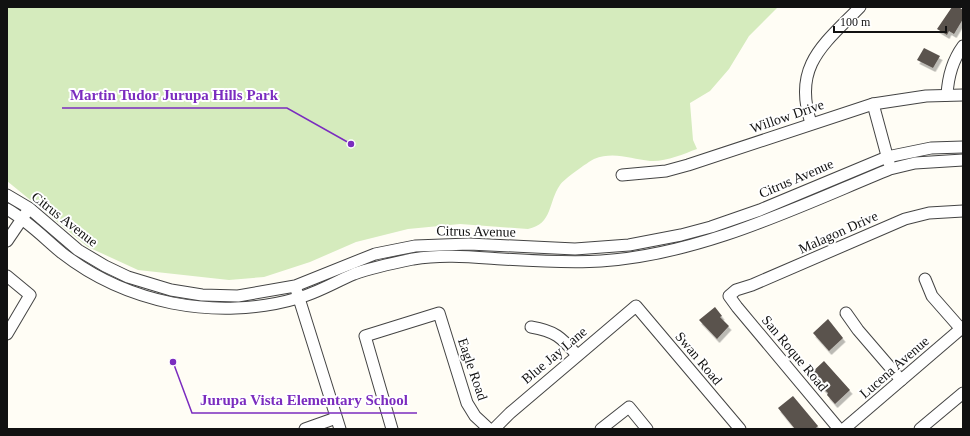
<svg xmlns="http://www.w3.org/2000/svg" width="970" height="436" font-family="Georgia,serif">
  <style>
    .green { fill: #d5ebbd }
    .building { fill: #5a524d; filter: url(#shadow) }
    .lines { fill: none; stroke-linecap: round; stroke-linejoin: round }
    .minor-casing { stroke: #444; stroke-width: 13 }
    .minor { stroke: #fff; stroke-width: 11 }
    .labels { text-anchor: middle; stroke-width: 4; stroke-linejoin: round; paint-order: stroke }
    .street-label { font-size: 14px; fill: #111; stroke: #fff }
    .leader { fill: none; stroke: #7b2cbf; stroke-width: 1.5 }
    .callout-dot { fill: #7b2cbf; stroke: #fff; stroke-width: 1.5 }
    .callout-label { font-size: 15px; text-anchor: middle; font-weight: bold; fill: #7b2cbf; stroke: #fff; stroke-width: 4; stroke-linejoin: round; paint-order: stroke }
  </style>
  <defs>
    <filter id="shadow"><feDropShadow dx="2.5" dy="4" stdDeviation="0" flood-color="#0004"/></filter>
  </defs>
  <rect width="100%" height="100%" fill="#fffdf5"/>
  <path class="green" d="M7 7H778L749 36 729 69 710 91 690 103 693 140 697 149C683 154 666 162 650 161 631 159 614 151 594 159 588 162 563 180 560 185 548 202 553 224 528 229L460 224 408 229 356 242 310 262 264 277 229 280 138 270 88 247 7 181Z"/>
  <g class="building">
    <polygon points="952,7 959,7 963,10 963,19 954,34 949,31 947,35 937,29"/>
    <polygon points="924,48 940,56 933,68 917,60"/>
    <polygon points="715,307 722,316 720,317 729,326 717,339 699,320"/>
    <polygon points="828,319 843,338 829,351 813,333"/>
    <polygon points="824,361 850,390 835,404 827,395 828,393 809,375"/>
    <polygon points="793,396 818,426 815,429 795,429 778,408"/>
  </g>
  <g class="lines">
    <defs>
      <g id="minor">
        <path d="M947 95C948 77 952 61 963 46"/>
        <polyline points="873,104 889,163"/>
        <path d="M811 123C792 66 824 44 860 7"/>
        <polyline points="622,175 666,171 688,165 873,104 926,96 963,95"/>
        <polyline points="7,195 29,208 78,250 105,266 128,277 171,290 202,295 238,296 295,286 375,254 415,246 469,244 575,249 629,245 681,235 711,227 760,210 887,157 931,148 963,147"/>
        <path d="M7 209C28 221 44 238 62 253 94 278 133 295 172 303 213 311 258 310 298 298 317 293 335 282 354 274 373 267 393 263 413 259 443 254 472 257 502 259 535 261 568 263 601 261 703 254 797 207 890 169L915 163 963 160"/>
        <polyline points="7,241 26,213"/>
        <polyline points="7,276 30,295 7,334"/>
        <polyline points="925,279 932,296 961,329"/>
        <polyline points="297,292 340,429"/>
        <polyline points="846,313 858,330 901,380"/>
        <path d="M531 327C555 331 561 337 577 355"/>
        <polyline points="305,429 336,418"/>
        <polyline points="392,429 365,336 439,313 467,403 475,416 489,429"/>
        <polyline points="494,429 510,413 636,306 740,429"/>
        <polyline points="601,429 629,407 647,429"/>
        <polyline points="839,429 737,307 729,296 736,290 752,285 905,219 929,213 963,211"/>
        <polyline points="844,429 963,327"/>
        <polyline points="920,429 963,393"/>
      </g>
    </defs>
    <use href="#minor" class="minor-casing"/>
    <use href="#minor" class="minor"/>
  </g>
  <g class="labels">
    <g class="street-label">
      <text transform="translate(787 116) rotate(-19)" y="5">Willow Drive</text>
      <text transform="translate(796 178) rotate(-23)" y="5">Citrus Avenue</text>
      <text transform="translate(65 219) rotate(38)" y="5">Citrus Avenue</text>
      <text transform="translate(476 231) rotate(1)" y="5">Citrus Avenue</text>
      <text transform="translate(838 232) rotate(-24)" y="5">Malagon Drive</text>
      <text transform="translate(795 353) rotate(50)" y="5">San Roque Road</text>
      <text transform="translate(554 355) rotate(-40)" y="5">Blue Jay Lane</text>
      <text transform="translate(699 358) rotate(50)" y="5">Swan Road</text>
      <text transform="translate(894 367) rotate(-41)" y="5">Lucena Avenue</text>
      <text transform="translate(473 369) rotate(71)" y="5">Eagle Road</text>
    </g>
  </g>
  <path class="leader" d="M351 144L287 108H62M173 362L192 413H417"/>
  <g class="callout-dot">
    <circle cx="351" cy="144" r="4"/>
    <circle cx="173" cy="362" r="4"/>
  </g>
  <g class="callout-label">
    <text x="174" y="100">Martin Tudor Jurupa Hills Park</text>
    <text x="304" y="405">Jurupa Vista Elementary School</text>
  </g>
  <rect width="970" height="436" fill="none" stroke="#111111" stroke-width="16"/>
  <path d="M834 26v6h112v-6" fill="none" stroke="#111111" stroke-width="2"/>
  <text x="840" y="26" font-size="12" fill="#111111" stroke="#ffffff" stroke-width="3" paint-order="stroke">100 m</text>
</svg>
